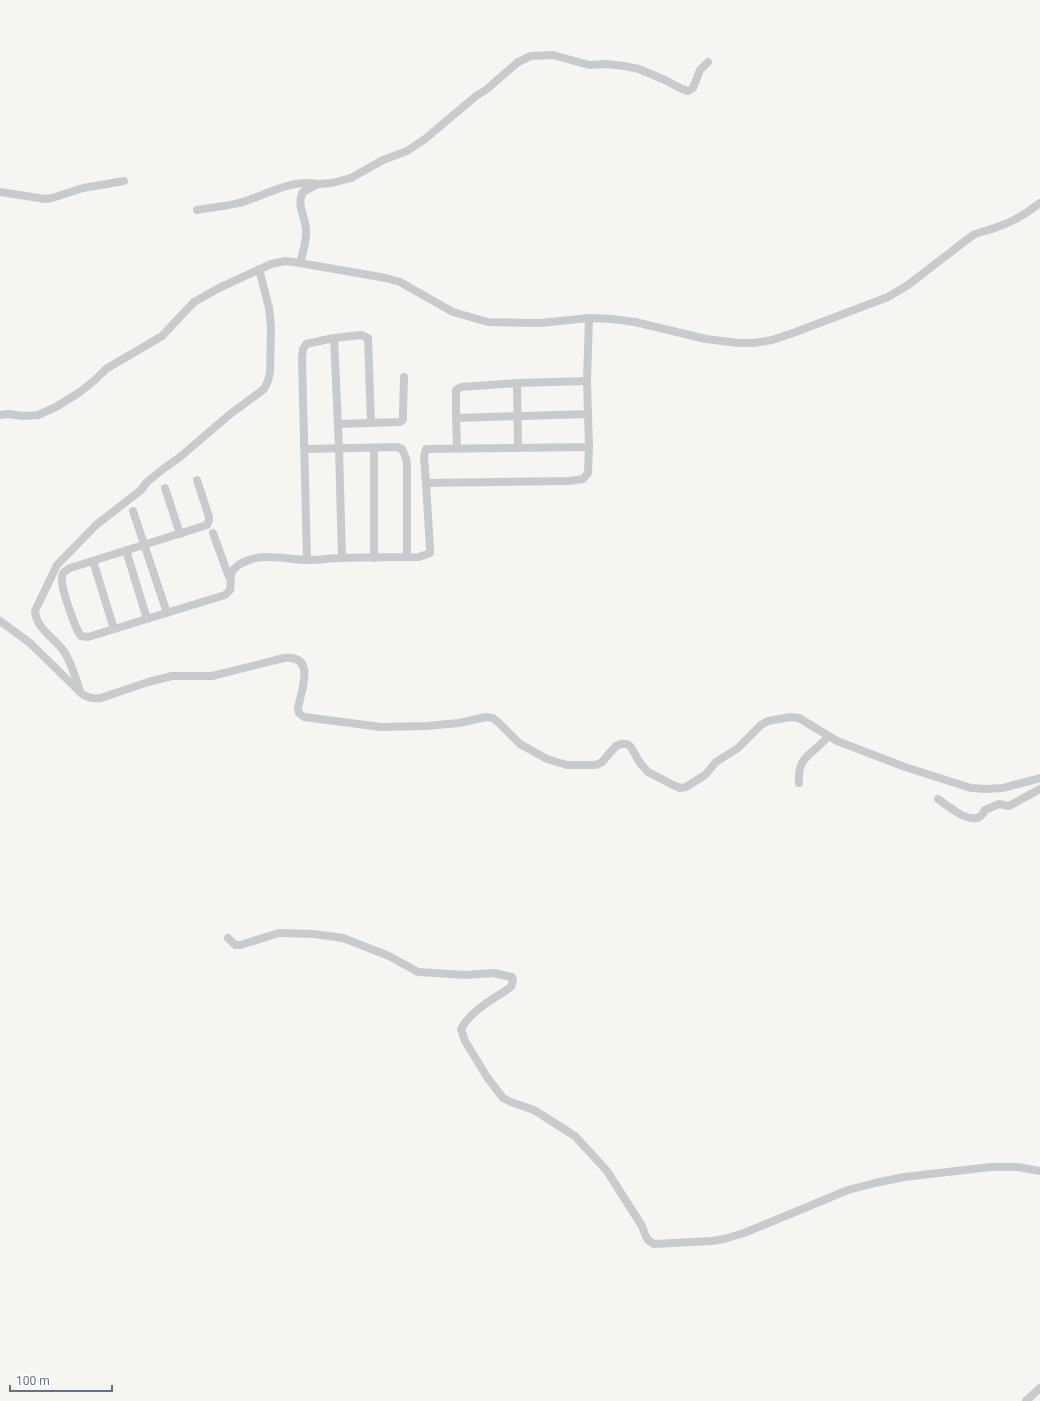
<svg xmlns="http://www.w3.org/2000/svg" width="1040" height="1401" font-family="Roboto,sans-serif">
  <style>
    .lines { fill: none; stroke-linecap: round; stroke-linejoin: round }
    .street { stroke: #c8cbce; stroke-width: 8 }
  </style>
  <rect width="100%" height="100%" fill="#f5f6f2"/>
  <g class="lines">
    <g class="street">
      <polyline points="0,192 45,199 52,198 83,188 124,181"/>
      <path d="M197 210C213 207 231 206 246 201 270 193 292 179 318 184"/>
      <path d="M300 263C303 252 307 241 306 229 305 216 296 204 303 192L318 184 332 183 351 178 383 160 407 151 425 139 476 96 487 89 518 62 531 56 553 55 589 65 606 64 624 66 639 69 665 80 682 89 688 91 693 88 700 70 708 62"/>
      <polyline points="334,338 339,448 342,558"/>
      <polyline points="517,383 518,448"/>
      <path d="M0 415 9 414 23 416 38 415 56 407 80 392 95 380 106 369 162 336 194 302 219 288 271 264 286 261 300 263 386 278 400 282 453 312 488 322 540 323 589 318 612 319 635 322 706 339 738 343H754L772 340 793 333 888 297 908 285 973 235C982 231 991 230 1000 226 1015 221 1027 213 1040 203"/>
      <polyline points="456,418 456,390 461,387 517,383 587,381"/>
      <polyline points="338,424 400,422 403,420 403,415 404,377"/>
      <polyline points="457,448 456,418 588,414"/>
      <polyline points="305,449 397,447 402,449 406,458 407,464 407,557"/>
      <path d="M197 480 209 517V520L207 525 70 568C67 570 62 572 62 577 60 586 75 628 81 636L88 637 225 595 230 590C232 578 227 573 240 564 262 551 286 560 309 560 320 560 331 558 342 558 368 557 393 557 419 557L430 553V549L426 483 569 481 583 479 588 473 589 447"/>
      <polyline points="426,483 424,456 426,449 589,447 587,381 589,318"/>
      <polyline points="165,488 180,534"/>
      <polyline points="133,511 167,613"/>
      <polyline points="213,533 229,577"/>
      <polyline points="126,550 147,619"/>
      <polyline points="374,558 374,448"/>
      <polyline points="307,560 302,358 303,349 306,344 334,338 361,335 368,338 371,423"/>
      <polyline points="93,561 114,629"/>
      <path d="M0 621 30 643 82 694C88 698 93 699 101 698L148 682 172 676H212L284 658C318 655 300 692 298 709L299 713 304 717 381 727 426 726 459 723 486 717 493 718 499 723 520 744 547 759 567 765H596L602 762 616 746 621 744H627L631 747 640 763 648 772 673 785 680 788 686 787 705 775 716 762 738 748 761 725 768 721 791 717 799 718 837 741 905 767 971 788 985 789 1003 788 1040 778"/>
      <path d="M80 691C76 678 72 665 65 653 56 639 36 629 35 611L57 565 96 525 141 490 147 482 163 469 180 457 229 415 264 389 268 381 270 372 271 327 269 308 259 269"/>
      <path d="M799 783C797 754 814 755 828 736"/>
      <path d="M938 799C950 807 976 831 985 810L999 804 1009 806 1040 789"/>
      <path d="M228 938 235 945H240L279 933 314 934 343 938 389 956 418 972 465 975 494 973 512 977 513 981 511 987C494 999 471 1010 461 1029L465 1041 487 1077 503 1098 511 1102 534 1110 575 1136 607 1171 642 1226 646 1237 649 1241 654 1244 712 1241 724 1239 744 1233 848 1190 875 1183 904 1177 991 1167H1018L1040 1171"/>
      <polyline points="1026,1401 1040,1388"/>
    </g>
  </g>
  <path d="M10 1385v6h102v-6" fill="none" stroke="#627286" stroke-width="2"/>
  <text x="16" y="1385" font-size="12" fill="#627286" stroke="#ffffff" stroke-width="3" paint-order="stroke">100 m</text>
</svg>
